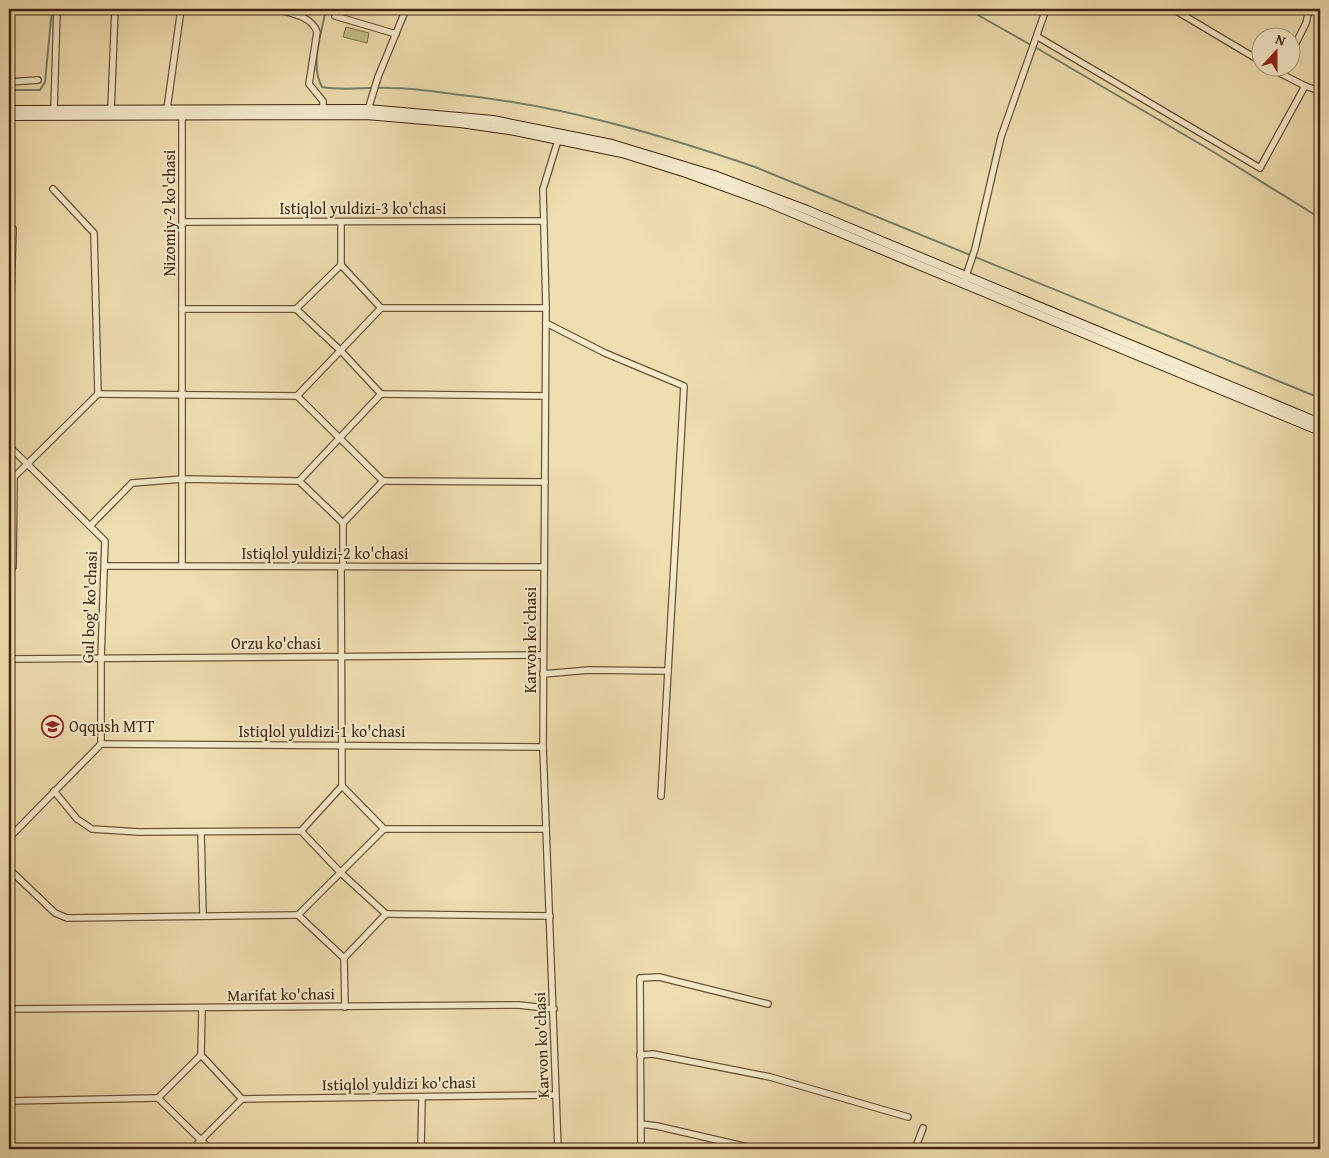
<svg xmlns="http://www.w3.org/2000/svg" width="1329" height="1158" font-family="'Gentium Book Plus',serif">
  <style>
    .green { fill: #c1bf86; stroke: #807249 }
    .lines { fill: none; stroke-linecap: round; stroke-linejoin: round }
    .stream { stroke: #76806b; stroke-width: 2 }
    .minor-casing { stroke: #6b5335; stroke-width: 8 }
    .secondary-casing { stroke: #3f250c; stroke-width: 10 }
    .minor { stroke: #f5eacc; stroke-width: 5.5 }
    .secondary { stroke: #f5eacc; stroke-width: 8 }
    .labels { text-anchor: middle; stroke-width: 4; stroke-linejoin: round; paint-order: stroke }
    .street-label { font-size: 16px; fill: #3f250c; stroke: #f5eacc }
    .poi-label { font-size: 16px; fill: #3f250c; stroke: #f5eacc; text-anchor: start }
  </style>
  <rect width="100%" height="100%" fill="#efdeb0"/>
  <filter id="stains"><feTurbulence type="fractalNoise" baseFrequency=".004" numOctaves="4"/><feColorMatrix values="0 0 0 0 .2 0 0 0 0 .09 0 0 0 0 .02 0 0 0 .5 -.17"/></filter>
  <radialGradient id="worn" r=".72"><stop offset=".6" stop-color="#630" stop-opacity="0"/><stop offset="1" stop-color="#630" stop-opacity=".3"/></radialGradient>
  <polygon class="green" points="346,27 369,33 367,43 343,37"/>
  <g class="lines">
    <g class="stream">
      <path d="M323 9 325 13C321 36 310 65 322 87 343 91 367 87 390 88 413 88 438 92 461 95 562 106 659 134 755 167L1320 398"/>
      <polyline points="967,9 1031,45"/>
      <polyline points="1035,47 1212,151 1320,218"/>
      <polyline points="9,90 40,90 45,82 52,9"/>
    </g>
    <defs>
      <g id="minor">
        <path d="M275 9C290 13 312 16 317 32L309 84 323 101V109"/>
        <polyline points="1173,9 1262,62"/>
        <polyline points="335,16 396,34"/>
        <polyline points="1038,37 1260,168 1305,86"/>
        <polyline points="1292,51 1306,23 1309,9"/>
        <polyline points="1270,68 1305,86 1320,91"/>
        <polyline points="9,82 38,80"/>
        <polyline points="167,109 181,9"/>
        <polyline points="54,110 57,9"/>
        <polyline points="111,110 115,9"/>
        <polyline points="367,113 378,77 406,9"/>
        <polyline points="182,116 182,565"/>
        <polyline points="183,222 543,221"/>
        <polyline points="341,222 341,265 381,308"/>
        <polyline points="965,279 975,249 1001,137 1046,9"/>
        <polyline points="381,308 546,308"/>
        <polyline points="182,309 296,309"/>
        <polyline points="296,309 341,351 381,394"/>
        <polyline points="296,309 341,265"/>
        <polyline points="546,323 605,353 684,386 661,796"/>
        <polyline points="9,360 13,229"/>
        <polyline points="98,394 297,396"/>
        <polyline points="381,394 545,396"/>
        <polyline points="297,396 381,308"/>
        <polyline points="297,396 383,481"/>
        <polyline points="9,446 105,541 101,659 101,744 9,838"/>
        <polyline points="299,481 381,394"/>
        <polyline points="299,481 343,523"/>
        <polyline points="383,481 545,482"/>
        <polyline points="90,526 132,483 183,479 299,481"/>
        <polyline points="105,566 544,567"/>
        <polyline points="343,567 343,523 383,481"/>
        <polyline points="9,571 13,567 14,477 98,394 94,233 53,189"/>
        <polyline points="9,659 543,655"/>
        <polyline points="543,674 589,670 668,671"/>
        <polyline points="101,744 543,747"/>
        <polyline points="342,786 384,829"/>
        <polyline points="54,791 77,819 92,829 139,832 301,831"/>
        <polyline points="384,829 546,829"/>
        <polyline points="301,831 342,786 341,567"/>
        <polyline points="301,831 341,873 386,914"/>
        <polyline points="201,832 203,916"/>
        <polyline points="9,869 55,913 67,918 298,915"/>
        <polyline points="386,914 550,916"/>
        <polyline points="298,915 384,829"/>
        <polyline points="298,915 344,958 345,1007"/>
        <polyline points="344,958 386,914"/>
        <polyline points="9,1009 519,1005 554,1009"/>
        <polyline points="10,1009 11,1149"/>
        <polyline points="201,1055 242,1099"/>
        <polyline points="640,1055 653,1054 770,1077 908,1117"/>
        <polyline points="158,1098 201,1055 202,1009"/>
        <polyline points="158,1098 210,1149"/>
        <polyline points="242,1099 556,1095"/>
        <polyline points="9,1101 158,1098"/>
        <polyline points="641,1124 657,1126 756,1149"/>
        <polyline points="192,1149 242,1099"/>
        <polyline points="421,1149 422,1097"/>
        <polyline points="558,1149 543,747 546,308 543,189 559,137"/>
        <polyline points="641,1149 640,978 659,977 768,1004"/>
        <polyline points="915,1149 923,1128"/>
      </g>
      <g id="secondary">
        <polyline points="9,110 368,109 493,120 612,144 714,175 807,210 1320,423"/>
        <polyline points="9,116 366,115 460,123 515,131 622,153 686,173 766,202 1320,431"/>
      </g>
    </defs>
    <use href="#minor" class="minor-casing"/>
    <use href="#secondary" class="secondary-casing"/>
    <use href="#minor" class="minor"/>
    <use href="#secondary" class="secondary"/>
  </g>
  <defs>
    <symbol id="school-ring" viewBox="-11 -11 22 22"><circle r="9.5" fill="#f5eacc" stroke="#8f2418" stroke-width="1.5"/><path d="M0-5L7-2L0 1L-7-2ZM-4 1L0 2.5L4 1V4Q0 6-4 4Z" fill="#8f2418"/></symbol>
  </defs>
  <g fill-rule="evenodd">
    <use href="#school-ring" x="40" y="714" width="25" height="25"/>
  </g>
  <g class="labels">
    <g class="street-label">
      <text x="363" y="214">Istiqlol yuldizi-3 ko'chasi</text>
      <text transform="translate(169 213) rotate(-90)" y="6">Nizomiy-2 ko'chasi</text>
      <text x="325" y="559">Istiqlol yuldizi-2 ko'chasi</text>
      <text transform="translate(89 607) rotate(-88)" y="6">Gul bog' ko'chasi</text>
      <text transform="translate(530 640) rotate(-90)" y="6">Karvon ko'chasi</text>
      <text x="276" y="649">Orzu ko'chasi</text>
      <text x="322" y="737">Istiqlol yuldizi-1 ko'chasi</text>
      <text transform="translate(281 994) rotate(-1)" y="6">Marifat ko'chasi</text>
      <text transform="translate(541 1045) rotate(-92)" y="6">Karvon ko'chasi</text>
      <text transform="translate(399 1083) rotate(-1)" y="6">Istiqlol yuldizi ko'chasi</text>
    </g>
    <g class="poi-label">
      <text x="69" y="732">Oqqush MTT</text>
    </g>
  </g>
  <rect width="1329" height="1158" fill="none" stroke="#efdeb0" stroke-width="30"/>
  <rect x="10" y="10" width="1309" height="1138" fill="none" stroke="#3f250c" stroke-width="2.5"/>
  <rect x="15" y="15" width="1299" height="1128" fill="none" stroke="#3f250c"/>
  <g transform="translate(1276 52) rotate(21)"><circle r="24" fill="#f5eacc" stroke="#ac9b7f"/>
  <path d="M0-4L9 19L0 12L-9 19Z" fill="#8f2418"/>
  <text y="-8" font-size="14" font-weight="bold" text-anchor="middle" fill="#3f250c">N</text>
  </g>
  <rect width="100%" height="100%" filter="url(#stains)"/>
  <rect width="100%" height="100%" fill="url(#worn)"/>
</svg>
